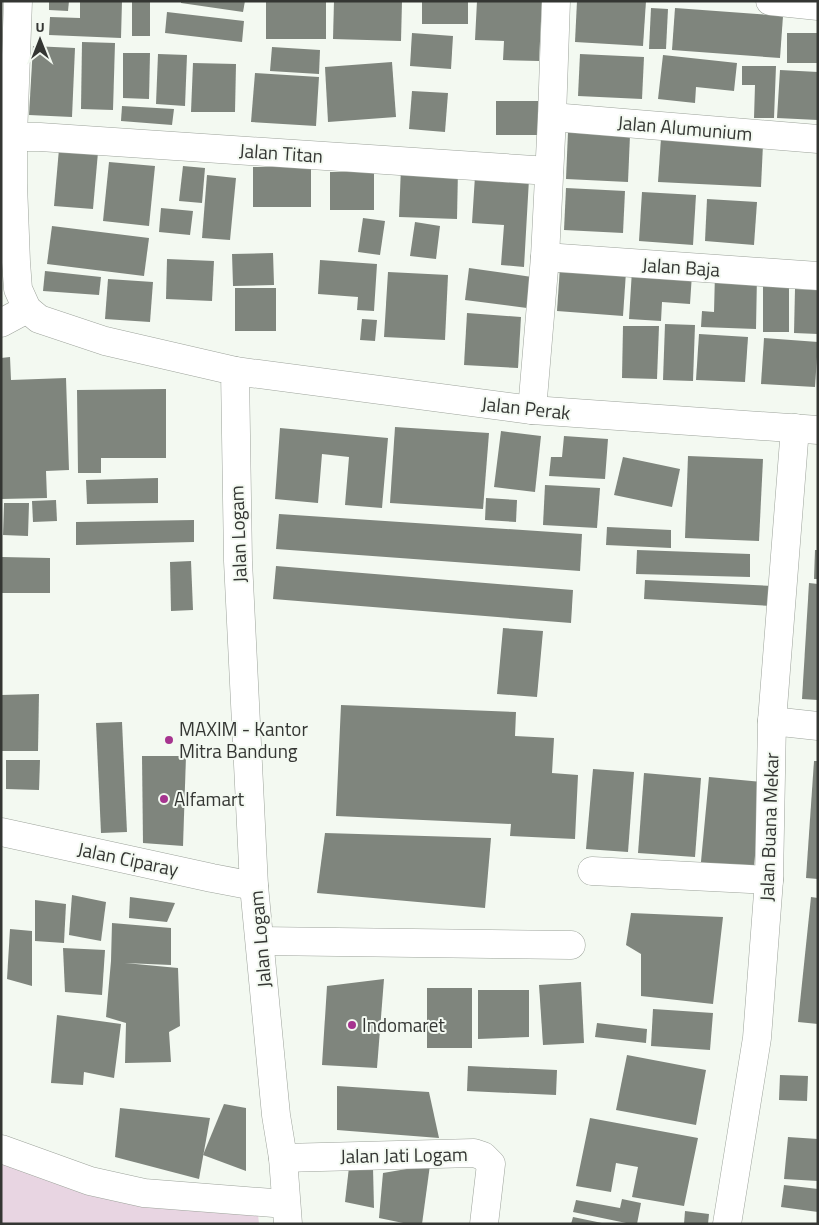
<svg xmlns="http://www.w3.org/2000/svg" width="819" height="1225" font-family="'Titillium Web',sans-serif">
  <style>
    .grass { fill: #e8d5e2 }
    .building { fill: #7f857d }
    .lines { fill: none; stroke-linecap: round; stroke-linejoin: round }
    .street-casing { stroke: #9da39b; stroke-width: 29 }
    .secondary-casing { stroke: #9da39b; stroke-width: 29 }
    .street { stroke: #fff; stroke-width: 28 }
    .secondary { stroke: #fff; stroke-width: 28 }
    .poi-dot { fill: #a6348f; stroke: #f3f9f1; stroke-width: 2 }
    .labels { text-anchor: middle; stroke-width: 4; stroke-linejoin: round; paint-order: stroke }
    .street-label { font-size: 19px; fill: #343633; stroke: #f3f9f1 }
    .poi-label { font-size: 19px; fill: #343633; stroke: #f3f9f1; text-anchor: start }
  </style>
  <rect width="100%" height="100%" fill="#f3f9f1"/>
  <polygon class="grass" points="1,1142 16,1154 257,1205 259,1224 1,1224"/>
  <g class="building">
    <polygon points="49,1 69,1 68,11 49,10"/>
    <polygon points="80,1 122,1 121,38 49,35 50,17 80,18"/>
    <rect x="132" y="1" width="18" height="35"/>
    <polygon points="181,1 245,1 243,12 181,3"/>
    <rect x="266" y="1" width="60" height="38"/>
    <polygon points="334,1 402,1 401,41 333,39"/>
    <rect x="422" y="1" width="46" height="23"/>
    <polygon points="477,1 542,1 539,61 503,60 504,41 475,40"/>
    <polygon points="577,1 646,1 643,46 575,42"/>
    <polygon points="651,8 668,9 666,49 649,49"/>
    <polygon points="675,8 783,16 780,58 672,50"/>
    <polygon points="167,12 244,21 242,42 165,33"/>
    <polygon points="412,33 453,36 451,69 410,66"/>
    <rect x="787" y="33" width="31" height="30"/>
    <polygon points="82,42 115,43 113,110 81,109"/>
    <polygon points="33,46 75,48 72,117 29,115"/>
    <polygon points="272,47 320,50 319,74 270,71"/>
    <polygon points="123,53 150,53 149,99 123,98"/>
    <polygon points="158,54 187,55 185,106 156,104"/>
    <polygon points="580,54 644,57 642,99 578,96"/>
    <polygon points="663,55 737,63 734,91 696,87 695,103 658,99"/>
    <polygon points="392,62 396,117 328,122 325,67"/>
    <polygon points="193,63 236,64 235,112 191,112"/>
    <polygon points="742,66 776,66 774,118 754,118 755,85 742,85"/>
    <polygon points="780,70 818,72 818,120 777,118"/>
    <polygon points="255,73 319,77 316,126 251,122"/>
    <polygon points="412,91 448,93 445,132 409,129"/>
    <rect x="496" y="101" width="43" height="34"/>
    <polygon points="122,106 174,109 172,125 121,121"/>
    <polygon points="568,132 630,135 628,182 566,179"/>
    <polygon points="661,138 763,144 761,187 658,182"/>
    <polygon points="59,149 98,152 93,209 54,206"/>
    <polygon points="109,162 155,166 149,226 103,221"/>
    <polygon points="183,166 205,168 202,203 179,201"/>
    <rect x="253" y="167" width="58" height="40"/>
    <polygon points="401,167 458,169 457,219 399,217"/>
    <rect x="330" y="172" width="44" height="38"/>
    <polygon points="207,175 236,178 230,240 202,238"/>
    <polygon points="475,176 529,179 524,267 501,265 504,225 472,223"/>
    <polygon points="566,188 625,191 623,233 564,230"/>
    <polygon points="642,192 696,195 693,245 639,241"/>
    <polygon points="707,199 757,202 754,245 705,241"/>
    <polygon points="161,208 193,211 190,235 159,232"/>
    <polygon points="363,218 385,221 380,255 358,252"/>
    <polygon points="415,222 440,226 436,259 410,256"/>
    <polygon points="52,226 149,238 144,276 47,264"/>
    <polygon points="273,253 274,285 233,286 232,254"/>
    <polygon points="167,259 214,261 212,301 166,299"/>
    <polygon points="320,260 377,264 374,311 357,310 358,297 318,294"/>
    <polygon points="560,267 626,272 623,316 557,311"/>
    <polygon points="469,268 532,277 527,308 465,300"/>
    <polygon points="632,270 692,274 690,304 662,302 661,321 629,319"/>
    <polygon points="45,271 101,277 99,295 43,291"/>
    <polygon points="388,272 448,275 445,340 384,337"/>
    <polygon points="715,273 757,275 756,329 701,327 702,311 714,312"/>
    <polygon points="108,279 153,282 150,322 105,319"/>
    <rect x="763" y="280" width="26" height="52"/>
    <rect x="235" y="288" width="41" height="43"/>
    <polygon points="795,289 818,290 818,334 794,333"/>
    <polygon points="467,313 521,317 518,368 464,365"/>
    <polygon points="362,319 377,320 375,341 360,340"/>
    <polygon points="665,324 695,325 693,381 663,380"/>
    <polygon points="623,326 659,326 657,379 622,378"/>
    <polygon points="699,334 748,337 745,382 696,380"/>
    <polygon points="764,338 818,342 815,387 761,384"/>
    <polygon points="10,357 11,380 66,378 69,470 46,471 47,498 1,499 1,358"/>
    <polygon points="166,389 166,458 101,458 101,473 78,473 77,390"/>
    <polygon points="395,427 489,433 483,509 390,503"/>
    <polygon points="280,428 388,438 382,508 345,505 349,457 322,454 318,503 275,499"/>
    <polygon points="501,431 541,436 535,492 494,487"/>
    <polygon points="564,436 608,439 605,479 549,476 551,457 562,457"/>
    <polygon points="688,456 763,459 759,541 685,538"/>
    <polygon points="623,457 680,469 672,507 614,495"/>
    <polygon points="158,478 158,503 87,504 86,480"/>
    <polygon points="545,485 600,488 597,528 543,525"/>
    <polygon points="486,498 517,500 516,522 485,520"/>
    <polygon points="56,500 57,521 33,522 32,501"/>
    <polygon points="4,503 29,503 28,536 3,535"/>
    <polygon points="279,514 582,534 580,571 276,549"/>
    <polygon points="194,520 194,542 76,545 76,522"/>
    <polygon points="607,527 671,530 671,548 606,545"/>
    <polygon points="637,550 750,554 750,577 636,574"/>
    <polygon points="815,550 818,550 818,579 814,579"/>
    <polygon points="2,557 50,558 50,593 2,593"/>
    <polygon points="191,561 193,610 171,611 170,562"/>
    <polygon points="276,566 573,590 571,623 273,599"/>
    <polygon points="645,580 773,586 773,606 644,599"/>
    <polygon points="809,583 818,584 818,700 802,699"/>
    <polygon points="503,628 543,631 537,697 497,694"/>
    <polygon points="39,694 38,751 1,751 1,695"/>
    <polygon points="341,705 516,712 515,736 554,738 552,773 578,775 575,839 510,836 511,824 336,816"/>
    <polygon points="122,722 127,832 101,833 96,723"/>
    <polygon points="142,756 186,756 183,846 143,843"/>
    <polygon points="6,760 40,760 39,790 6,789"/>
    <polygon points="814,761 818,761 818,879 806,878"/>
    <polygon points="593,769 634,772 628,852 586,849"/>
    <polygon points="644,773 701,778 695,857 638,853"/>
    <polygon points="709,777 762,782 753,877 700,872"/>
    <polygon points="325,833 491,838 485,908 317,893"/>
    <polygon points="72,895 106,902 101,941 69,935"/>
    <polygon points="130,897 175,903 167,922 129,918"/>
    <polygon points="811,897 818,898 818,1024 798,1022"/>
    <polygon points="35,900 66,904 64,943 35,941"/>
    <polygon points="631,913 723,917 713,1004 641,996 641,954 626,945"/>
    <polygon points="112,923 171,928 171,965 125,963 178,968 180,1026 169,1032 171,1062 125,1063 126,1023 106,1017 111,961"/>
    <polygon points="10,929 32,931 32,986 7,979"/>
    <polygon points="63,948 105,950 102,995 65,992"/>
    <polygon points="384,979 377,1068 322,1065 327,986"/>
    <polygon points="581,982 584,1043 543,1045 539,985"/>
    <rect x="427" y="988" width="45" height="60"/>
    <polygon points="478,990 529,990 529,1037 478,1039"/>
    <polygon points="653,1009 713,1013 710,1050 651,1046"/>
    <polygon points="57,1015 121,1024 114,1078 84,1072 83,1085 51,1083"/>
    <polygon points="597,1023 647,1029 646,1043 595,1037"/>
    <polygon points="627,1055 706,1070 696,1125 616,1110"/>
    <polygon points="468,1066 557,1070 556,1095 467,1091"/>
    <polygon points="780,1075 808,1076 807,1101 779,1100"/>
    <polygon points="337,1086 429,1092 439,1138 337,1130"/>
    <polygon points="224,1104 246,1108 246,1171 203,1155"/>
    <polygon points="120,1108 210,1118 199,1179 115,1157"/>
    <polygon points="590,1118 698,1138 684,1206 632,1197 638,1167 616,1163 611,1192 576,1186"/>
    <polygon points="788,1137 818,1139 818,1181 784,1179"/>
    <polygon points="430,1165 422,1224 408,1224 379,1218 383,1173"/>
    <polygon points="349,1167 373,1168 374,1208 345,1202"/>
    <polygon points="784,1185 818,1189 818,1212 781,1207"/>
    <polygon points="622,1199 641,1203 637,1224 631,1224 573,1212 576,1200 620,1208"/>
    <polygon points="685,1211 709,1214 708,1224 684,1224"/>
    <polygon points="573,1217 602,1223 602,1224 571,1224"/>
  </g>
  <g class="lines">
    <defs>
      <g id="street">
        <polyline points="770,1 818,6"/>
        <polyline points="552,117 818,139"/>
        <polyline points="13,137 40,137 549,171"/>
        <polyline points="545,257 818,276"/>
        <polyline points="1,323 27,309"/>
        <polyline points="235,371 532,410 818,430"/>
        <polyline points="532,410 545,257 552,117 556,1"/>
        <polyline points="772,721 818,726"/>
        <polyline points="592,871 769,880"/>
        <polyline points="260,941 571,945"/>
        <polyline points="1,1149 90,1181 144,1193 286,1204"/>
        <polyline points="283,1158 474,1153 483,1156 491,1164 484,1224"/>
        <polyline points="727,1224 757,1038 769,880 772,721 795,428"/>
      </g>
      <g id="secondary">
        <polyline points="18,1 13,137 13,184 16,262 18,289 27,309 39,319 105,341 235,371 238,561 254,886 276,1115 283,1158 288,1224"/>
        <polyline points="1,832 212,878 254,886"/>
      </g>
    </defs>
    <use href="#street" class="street-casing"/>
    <use href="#secondary" class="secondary-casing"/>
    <use href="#street" class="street"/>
    <use href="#secondary" class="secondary"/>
  </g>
  <g class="poi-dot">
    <circle cx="169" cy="740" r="5"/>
    <circle cx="164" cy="799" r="5"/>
    <circle cx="352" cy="1025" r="5"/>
  </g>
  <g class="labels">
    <g class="street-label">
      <text transform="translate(685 128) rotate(5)" y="7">Jalan Alumunium</text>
      <text transform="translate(281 153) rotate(4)" y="7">Jalan Titan</text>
      <text transform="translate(681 267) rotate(4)" y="7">Jalan Baja</text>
      <text transform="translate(526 408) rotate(6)" y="7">Jalan Perak</text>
      <text transform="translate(238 534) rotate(-92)" y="7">Jalan Logam</text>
      <text transform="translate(769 827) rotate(-88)" y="7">Jalan Buana Mekar</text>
      <text transform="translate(128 859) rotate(12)" y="7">Jalan Ciparay</text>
      <text transform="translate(260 939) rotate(-95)" y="7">Jalan Logam</text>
      <text transform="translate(404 1155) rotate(-1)" y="7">Jalan Jati Logam</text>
    </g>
    <g class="poi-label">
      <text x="179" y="736">MAXIM - Kantor<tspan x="179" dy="22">Mitra Bandung</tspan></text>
      <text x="174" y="806">Alfamart</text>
      <text x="362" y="1032">Indomaret</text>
    </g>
  </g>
  <rect width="819" height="1225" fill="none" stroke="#343633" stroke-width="5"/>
  <g transform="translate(40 40)" stroke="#f3f9f1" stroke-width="4" paint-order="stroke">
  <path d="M0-4L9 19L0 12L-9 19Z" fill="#343633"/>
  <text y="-8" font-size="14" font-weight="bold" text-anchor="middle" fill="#343633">U</text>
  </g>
</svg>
